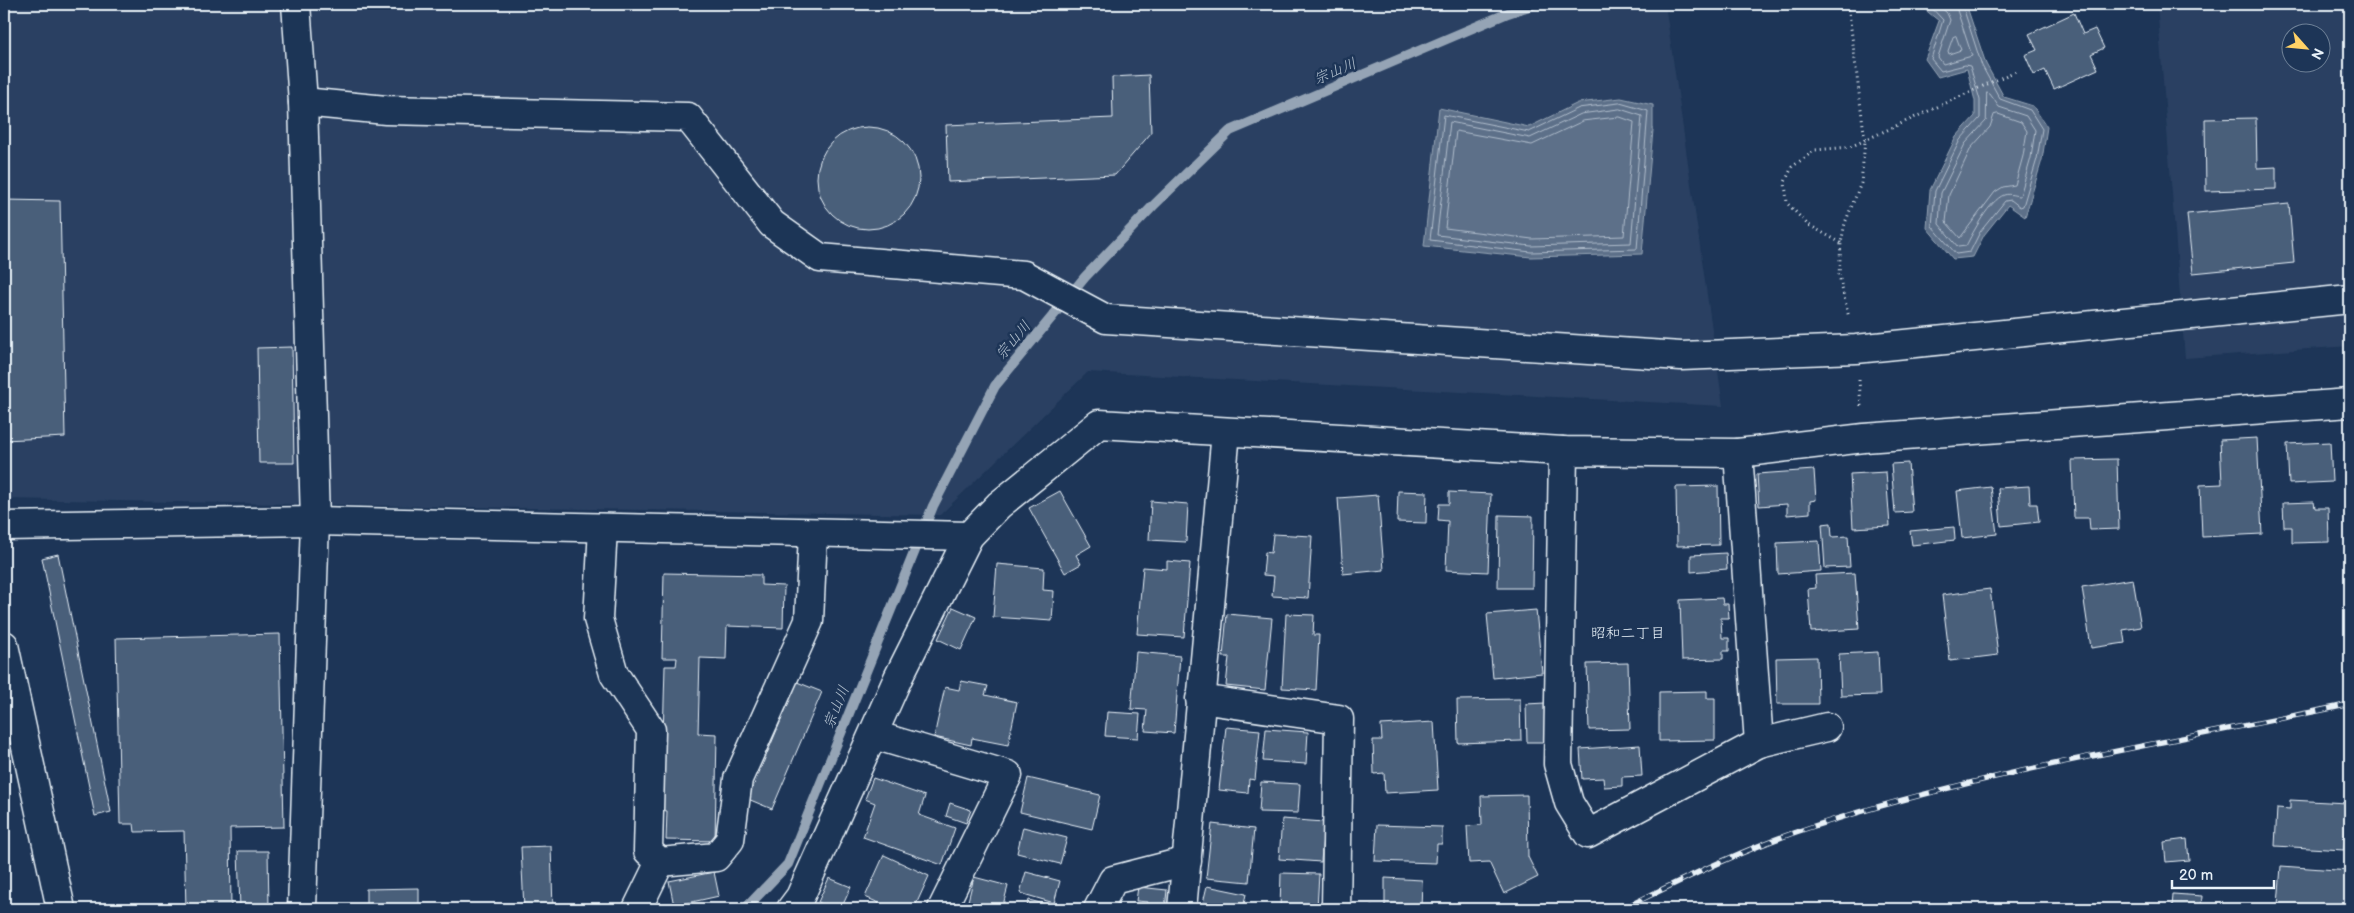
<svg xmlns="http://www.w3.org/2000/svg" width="2354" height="913" font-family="'Balsamiq Sans','Klee One',sans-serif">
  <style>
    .built { fill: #2a4162; fill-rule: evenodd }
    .water { fill: #5d7089; stroke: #95a4b5 }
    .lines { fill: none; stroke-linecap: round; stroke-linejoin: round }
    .shore { stroke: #b0bdcc; stroke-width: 1 }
    .stream { stroke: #95a4b5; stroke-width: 10 }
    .building { fill: #495e7a; stroke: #e8f1f8 }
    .minor-casing { stroke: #e8f1f8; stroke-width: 31 }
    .path { stroke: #e8f1f8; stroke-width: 3; stroke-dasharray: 1 4; stroke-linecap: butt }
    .minor { stroke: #1d3557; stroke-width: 28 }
    .rail-casing { stroke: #e8f1f8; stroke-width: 5.5 }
    .rail { stroke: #1d3557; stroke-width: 4; stroke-dasharray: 11; stroke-linecap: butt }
    .labels { text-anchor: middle; stroke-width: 5; stroke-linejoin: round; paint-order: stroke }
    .water-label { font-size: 15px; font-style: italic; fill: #b7c4d1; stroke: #1d3557 }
    .neighbourhood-label { font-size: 15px; fill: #e8f1f8; stroke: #1d3557 }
  </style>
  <rect width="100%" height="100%" fill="#1d3557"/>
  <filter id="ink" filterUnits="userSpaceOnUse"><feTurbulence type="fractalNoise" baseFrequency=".02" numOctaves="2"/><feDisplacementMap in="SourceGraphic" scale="10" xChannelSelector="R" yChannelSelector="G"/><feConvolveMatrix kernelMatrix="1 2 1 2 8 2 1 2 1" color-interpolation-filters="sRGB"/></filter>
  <g filter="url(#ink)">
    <g class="built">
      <polygon points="4,4 1665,4 1723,406 1088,372 940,515 4,499"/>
      <path d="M2157 4H2350V346L2185 358ZM2292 32H2322V62H2292Z"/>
    </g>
    <g class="water">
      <polygon points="1918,4 1966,4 1986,64 2004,97 2033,106 2047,127 2042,160 2025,217 2008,205 1984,235 1973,257 1953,259 1927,228 1930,190 1956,137 1975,116 1975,101 1967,69 1938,77 1925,59 1939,21"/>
      <polygon points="1621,98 1653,105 1653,130 1642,254 1531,257 1424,246 1439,108 1529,127 1578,103"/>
    </g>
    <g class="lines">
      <g class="shore">
        <polyline points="1928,4 1943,20 1931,59 1941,71 1965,65 1970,66 1980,100 1980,118 1960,140 1935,191 1932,226 1956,254 1970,252 1980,232 2005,201 2011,200 2020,207 2023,206 2037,159 2042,129 2030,110 2000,99 1982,66 1962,4"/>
        <polyline points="1937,4 1947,13 1950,20 1938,57 1943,64 1972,56 1955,4"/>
        <polygon points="1956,36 1961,50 1949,54 1948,51 1953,37"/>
        <path d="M1987 93 1990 94 1999 107 2026 116 2035 130 2031 158 2020 196C2015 196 2010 193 2004 195 1990 200 1973 232 1966 246L1958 247 1939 224 1941 193 1965 144 1986 121Z"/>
        <polygon points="1620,103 1648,111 1637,249 1531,252 1430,240 1444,115 1529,132 1579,108"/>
        <polygon points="1620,109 1642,116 1631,243 1531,246 1437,235 1450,122 1530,138 1581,114"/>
        <polygon points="1998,114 2021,122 2027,131 2023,156 2015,185 2003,187 1995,192 1960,238 1946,222 1949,195 1971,148 1990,127 1994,115"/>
        <polygon points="1620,117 1634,122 1624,236 1532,239 1445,228 1456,131 1532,145 1583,121"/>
      </g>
      <polyline class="stream" points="745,909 788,864 933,506 995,386 1085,277 1153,206 1230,131 1508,13 1535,4"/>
    </g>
    <g class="building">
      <polygon points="2287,4 2317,4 2288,9"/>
      <polygon points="2074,13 2083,34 2095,29 2104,48 2091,54 2098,69 2054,89 2045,70 2034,75 2025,55 2037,50 2029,34"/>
      <polygon points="1149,75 1151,133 1115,175 948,182 946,125 1113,118 1112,77"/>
      <polygon points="2256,118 2257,168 2276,167 2276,189 2206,191 2205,119"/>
      <circle cx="868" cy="178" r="51"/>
      <polygon points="4,200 60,201 65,437 4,440"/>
      <polygon points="2289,204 2294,263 2193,273 2187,214"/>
      <polygon points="292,347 294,463 259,463 257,348"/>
      <polygon points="2257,438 2262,534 2202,537 2200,485 2222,484 2220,440"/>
      <polygon points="2330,442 2332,482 2289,484 2287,444"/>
      <polygon points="2117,459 2119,529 2090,530 2089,518 2074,518 2072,460"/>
      <polygon points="1908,463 1912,512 1895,513 1891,464"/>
      <polygon points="1814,470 1816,500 1810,501 1810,513 1787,515 1787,504 1759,506 1757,474"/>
      <polygon points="1886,472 1890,526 1853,528 1850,474"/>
      <polygon points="1718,486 1719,545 1677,546 1676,487"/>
      <polygon points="2029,486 2030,504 2037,504 2039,522 2001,526 1998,488"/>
      <polygon points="1991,487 1997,534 1962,538 1957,491"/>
      <polygon points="1060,491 1091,546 1076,555 1081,564 1065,573 1029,508"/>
      <polygon points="1398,491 1427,492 1426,523 1397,522"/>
      <polygon points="1449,492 1491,494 1488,572 1446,570 1448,521 1438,520 1439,504 1449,504"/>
      <polygon points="1378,495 1384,570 1343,574 1338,498"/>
      <polygon points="1151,501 1188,504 1186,542 1149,540"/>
      <polygon points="2314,502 2315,508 2328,508 2329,542 2292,543 2292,527 2284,527 2283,503"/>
      <polygon points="1499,515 1533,516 1532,588 1498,588"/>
      <polygon points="1831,523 1832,537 1848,536 1850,567 1825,568 1822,524"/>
      <polygon points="1954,527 1955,540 1912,545 1910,531"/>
      <polygon points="1273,534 1312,536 1308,598 1272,596 1274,576 1263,575 1265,552 1271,553"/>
      <polygon points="1819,541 1821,571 1778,574 1777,543"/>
      <polygon points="1726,553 1727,569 1691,572 1691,555"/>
      <polygon points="58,554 111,812 95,816 42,558"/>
      <polygon points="1167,561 1190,563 1184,637 1137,634 1143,567 1167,569"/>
      <polygon points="997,564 1044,568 1043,590 1054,591 1052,621 993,617"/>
      <polygon points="664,573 761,575 761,585 784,586 783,628 727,626 726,659 700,658 698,733 717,734 715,841 666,840 667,811 661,810 665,666 676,666 677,658 662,658"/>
      <polygon points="1855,573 1859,629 1811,632 1808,589 1816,588 1815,575"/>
      <polygon points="2133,579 2141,627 2123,630 2125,643 2091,648 2082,587"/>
      <polygon points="1990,589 1998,655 1950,661 1942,595"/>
      <polygon points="1722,598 1723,604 1728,604 1729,618 1721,618 1722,638 1729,638 1729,651 1723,651 1723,659 1682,660 1680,600"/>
      <polygon points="953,607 976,617 961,650 938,639"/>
      <polygon points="1536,610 1542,673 1493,678 1487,614"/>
      <polygon points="1227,614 1272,618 1265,690 1226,686 1229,657 1223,657"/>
      <polygon points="1286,614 1314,615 1313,635 1319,635 1316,690 1282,688"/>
      <polygon points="280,634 284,827 230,828 231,909 186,909 184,831 135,832 134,824 120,824 116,638"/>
      <polygon points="1136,652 1180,656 1174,733 1145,731 1147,710 1131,709"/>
      <polygon points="1878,652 1880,695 1841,696 1839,654"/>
      <polygon points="1817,657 1818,704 1777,704 1776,658"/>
      <polygon points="1628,663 1630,729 1589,730 1587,664"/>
      <polygon points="961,681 988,686 985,695 1017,702 1008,745 972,738 971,745 934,737 945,687 959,690"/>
      <polygon points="797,682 822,692 772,809 748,799"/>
      <polygon points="1707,691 1707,698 1715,698 1715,740 1659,741 1659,692"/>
      <polygon points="1520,699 1521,741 1458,743 1457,700"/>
      <polygon points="1545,703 1546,742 1527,742 1526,704"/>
      <polygon points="1107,712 1140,714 1138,738 1105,736"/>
      <polygon points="1434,722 1438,790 1385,793 1384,773 1374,774 1373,740 1382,740 1381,725"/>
      <polygon points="1226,727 1260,730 1255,780 1249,779 1248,793 1219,790"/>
      <polygon points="1266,729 1308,732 1306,764 1263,761"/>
      <polygon points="1640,745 1642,776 1622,777 1622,786 1604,787 1603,778 1582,779 1580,749"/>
      <polygon points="873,778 925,796 919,815 955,828 942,865 863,837 875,803 865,799"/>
      <polygon points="1028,778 1100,795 1092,829 1020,812"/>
      <polygon points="1261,782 1300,784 1298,813 1259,812"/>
      <polygon points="4,788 7,803 4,803"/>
      <polygon points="1527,795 1528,857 1538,877 1504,894 1489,862 1469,863 1467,826 1482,825 1481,796"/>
      <polygon points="2290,800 2347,803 2344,850 2275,846 2277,808 2290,809"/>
      <polygon points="950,803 971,810 966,823 946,816"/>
      <polygon points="1282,819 1324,822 1321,862 1279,859"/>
      <polygon points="1212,824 1254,829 1249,882 1206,878"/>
      <polygon points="1377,825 1442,827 1442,844 1437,844 1436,863 1375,861"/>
      <polygon points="1023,827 1067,838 1060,864 1017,853"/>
      <polygon points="2187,839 2189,860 2166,862 2164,842"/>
      <polygon points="551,846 553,909 524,909 521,847"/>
      <polygon points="238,851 268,851 269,909 240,909"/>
      <polygon points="884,855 929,876 914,909 876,909 879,903 865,897"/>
      <polygon points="4,858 7,876 4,877"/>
      <polygon points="2281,866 2350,871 2350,909 2278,905"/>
      <polygon points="714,872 719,896 674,906 669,881"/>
      <polygon points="1026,872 1060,881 1054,903 1020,893"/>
      <polygon points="1281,873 1319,874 1317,909 1280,909"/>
      <polygon points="974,877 1008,886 1002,909 966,909"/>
      <polygon points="829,878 851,887 841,909 835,909 818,902"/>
      <polygon points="1385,878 1422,880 1421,909 1371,909 1371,906 1385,906"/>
      <polygon points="1207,886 1246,894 1243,909 1202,907"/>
      <polygon points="1138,887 1167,890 1165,909 1147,909 1148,902 1136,901"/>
      <polygon points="419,888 419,909 366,909 366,889"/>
      <polygon points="2173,894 2202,896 2201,909 2172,909"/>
      <polygon points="1029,900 1063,909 1026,909"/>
    </g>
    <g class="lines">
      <defs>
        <g id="minor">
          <polyline points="296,4 303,102 315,521 302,909"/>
          <polyline points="303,102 386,110 688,117 772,224 820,258 1024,275 1106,319 1681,356 1856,349 2350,299"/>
          <polyline points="1563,451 1558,764 1569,803 1588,834 1759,743 1827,727"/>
          <polyline points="1738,453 1759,743"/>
          <polyline points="4,526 315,521 969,536"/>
          <polyline points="603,528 598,619 614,674 651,730 648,851 660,862 716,857 730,840 738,779 809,621 813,533"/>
          <polyline points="4,645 61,909"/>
          <polyline points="1200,699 1339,719 1336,909"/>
          <polyline points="874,735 1008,775 942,909"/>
          <polyline points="637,909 660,862"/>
          <polyline points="791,909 800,897 898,678 969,536 999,505 1099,424 1563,451 1738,453 1864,438 2350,403"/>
          <polyline points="1098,909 1113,880 1187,861"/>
          <polyline points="1182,909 1226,432"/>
        </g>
      </defs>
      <use href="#minor" class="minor-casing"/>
      <g class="path">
        <polyline points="1848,4 1865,141 1861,183 1845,223 1841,243 1839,275 1849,318"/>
        <polyline points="1841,243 1807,224 1787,203 1785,182 1792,167 1815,150 1850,147 2018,70"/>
        <polyline points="1859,380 1861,406"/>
      </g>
      <use href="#minor" class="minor"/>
      <defs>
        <path id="rail" d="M1622 909C1684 879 1745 848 1811 827 1986 770 2170 743 2350 704"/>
      </defs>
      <use href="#rail" class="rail-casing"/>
      <use href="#rail" class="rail"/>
    </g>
  </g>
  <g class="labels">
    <g class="water-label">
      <text transform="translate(1335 71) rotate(-23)" y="5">宗山川</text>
      <text transform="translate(1013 340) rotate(-50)" y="5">宗山川</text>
      <text transform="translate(836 707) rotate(-68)" y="5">宗山川</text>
    </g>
    <g class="neighbourhood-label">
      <text x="1628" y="638">昭和二丁目</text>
    </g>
  </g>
  <rect width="2354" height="913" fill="none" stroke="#1d3557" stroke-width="20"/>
  <rect x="10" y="10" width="2334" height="893" fill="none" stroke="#e8f1f8" stroke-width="2" filter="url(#ink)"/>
  <g transform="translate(2306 48) rotate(117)"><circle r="24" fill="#1d3557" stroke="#6e8097"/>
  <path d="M0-4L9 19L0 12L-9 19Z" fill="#ffd166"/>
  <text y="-8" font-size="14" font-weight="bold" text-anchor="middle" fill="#e8f1f8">N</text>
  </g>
  <path d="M2172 880v8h102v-8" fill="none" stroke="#e8f1f8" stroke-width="2.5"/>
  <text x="2179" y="880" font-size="15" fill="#e8f1f8" stroke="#1d3557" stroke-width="4" paint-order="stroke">20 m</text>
</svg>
